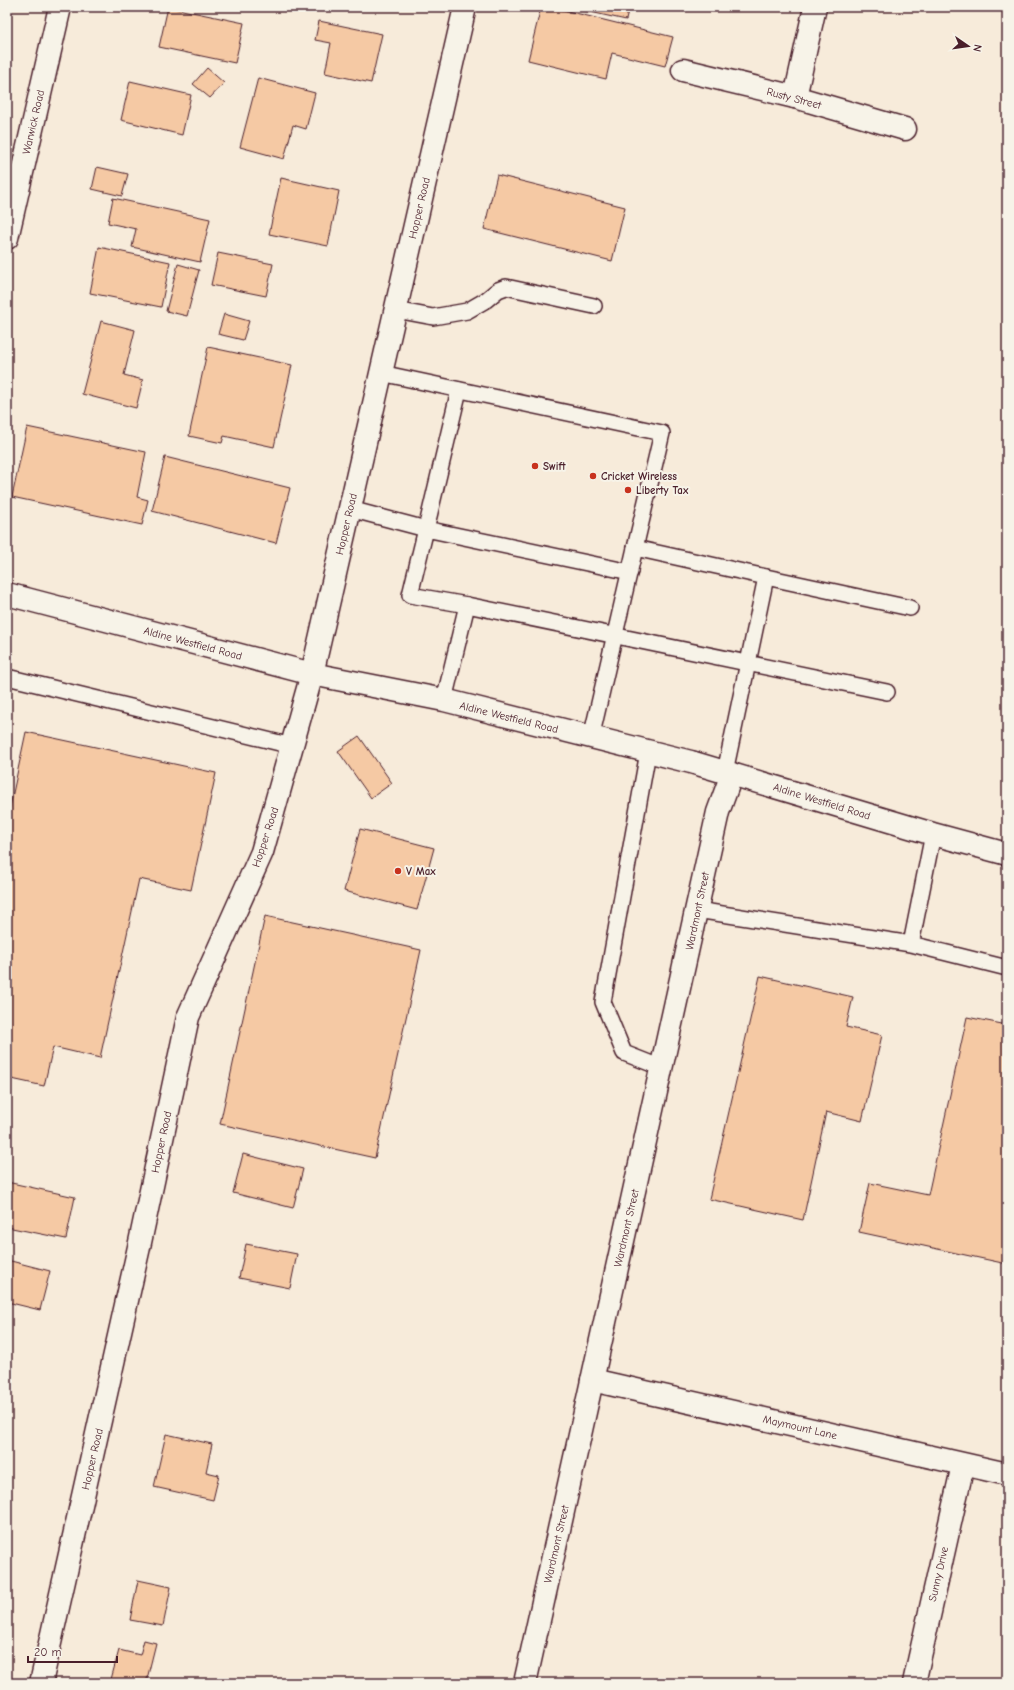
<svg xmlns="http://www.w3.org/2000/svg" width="1014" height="1690" font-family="'Comic Neue',sans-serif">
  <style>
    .building { fill: #f5c9a4; stroke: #4a1f2b }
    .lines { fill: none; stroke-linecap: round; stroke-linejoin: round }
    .lane-casing { stroke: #4a1f2b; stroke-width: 18 }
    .street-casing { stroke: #4a1f2b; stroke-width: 25 }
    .secondary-casing { stroke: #4a1f2b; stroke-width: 25 }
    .lane { stroke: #f7f3e8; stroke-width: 15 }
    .street { stroke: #f7f3e8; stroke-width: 22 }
    .secondary { stroke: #f7f3e8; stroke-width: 22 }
    .poi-dot { fill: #c8321e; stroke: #f7f3e8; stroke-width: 1.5 }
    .labels { text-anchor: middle; stroke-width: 4; stroke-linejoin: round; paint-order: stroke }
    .street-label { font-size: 11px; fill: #4a1f2b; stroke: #f7f3e8 }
    .poi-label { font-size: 11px; font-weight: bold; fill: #4a1f2b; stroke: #f7f3e8; text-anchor: start }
  </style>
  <rect width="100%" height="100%" fill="#f7ebda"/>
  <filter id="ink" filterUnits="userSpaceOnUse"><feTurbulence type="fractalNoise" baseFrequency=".025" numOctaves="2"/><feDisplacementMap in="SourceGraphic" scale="8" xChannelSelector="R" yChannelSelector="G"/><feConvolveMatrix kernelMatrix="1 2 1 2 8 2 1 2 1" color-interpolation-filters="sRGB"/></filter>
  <g filter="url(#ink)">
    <g class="building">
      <polygon points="168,7 244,23 235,63 159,47"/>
      <polygon points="541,7 551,7 673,37 665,66 612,53 606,79 528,60"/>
      <polygon points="568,7 629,7 626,20"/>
      <polygon points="319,21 382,34 371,83 325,73 331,43 315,40"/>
      <polygon points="207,68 224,83 210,98 193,84"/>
      <polygon points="258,78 315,93 306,129 293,125 284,159 240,147"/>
      <polygon points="130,81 191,95 182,135 121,120"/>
      <polygon points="97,167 128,174 122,196 92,189"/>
      <polygon points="497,175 625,207 612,261 484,229"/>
      <polygon points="281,178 339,191 328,246 269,234"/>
      <polygon points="113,198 210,219 200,262 132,247 136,229 108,223"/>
      <polygon points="99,247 170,262 161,307 90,293"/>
      <polygon points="218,253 273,264 266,296 211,285"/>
      <polygon points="178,264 199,270 187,316 166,311"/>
      <polygon points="224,314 249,321 243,340 218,334"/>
      <polygon points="101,321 135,330 124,375 143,380 136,408 82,394"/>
      <polygon points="208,347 292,365 274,447 224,436 222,443 189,436"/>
      <polygon points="27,427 146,452 137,497 148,500 142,525 12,497"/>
      <polygon points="165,457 290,488 276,543 152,511"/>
      <polygon points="26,732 216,773 191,890 139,879 100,1058 53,1047 44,1086 7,1078 7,821"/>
      <polygon points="359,736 392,783 371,798 338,751"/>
      <polygon points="360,829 434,848 417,910 344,891"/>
      <polygon points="265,916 421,950 375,1158 220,1124"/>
      <polygon points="760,976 853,997 846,1027 882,1035 862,1121 826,1112 803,1220 709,1199"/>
      <polygon points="967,1017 1007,1025 1007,1264 859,1232 870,1183 928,1195"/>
      <polygon points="243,1154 303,1169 293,1208 233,1193"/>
      <polygon points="7,1182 75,1197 66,1239 7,1227"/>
      <polygon points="246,1244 297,1254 290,1288 239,1278"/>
      <polygon points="7,1260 50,1271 40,1310 7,1302"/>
      <polygon points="166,1434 212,1444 206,1472 219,1475 213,1500 154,1487"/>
      <polygon points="138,1580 171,1587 163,1626 130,1620"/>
      <polygon points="144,1640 156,1643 146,1683 110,1683 119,1650 140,1655"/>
    </g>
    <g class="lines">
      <defs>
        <g id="lane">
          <polyline points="396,310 433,317 467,311 486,300 498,290 506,287 594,306"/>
          <polyline points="381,373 662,433 635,548"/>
          <polyline points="350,509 426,529 459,390"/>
          <polyline points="766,577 910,608"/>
          <polyline points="467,605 410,595 426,529 630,572"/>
          <polyline points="7,677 292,746"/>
          <polyline points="444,700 467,605 887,692"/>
          <polyline points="591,738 635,548 766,577 725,772"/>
          <polyline points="648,752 603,1002 624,1053 662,1068"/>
          <polyline points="697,910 911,944 1007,968"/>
          <polyline points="911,944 933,834"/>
        </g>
        <g id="street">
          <polyline points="683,70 795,97 905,129"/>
          <polyline points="795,97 815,7"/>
          <polyline points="7,238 60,7"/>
          <polyline points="592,1380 1007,1474"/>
          <polyline points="525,1683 718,812 732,774"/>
          <polyline points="914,1683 963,1465"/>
        </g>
        <g id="secondary">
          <polyline points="7,594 312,674 444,700 691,762 933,834 1007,854"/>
          <polyline points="41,1683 139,1247 188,1017 262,852 312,674 465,7"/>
        </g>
      </defs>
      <use href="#lane" class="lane-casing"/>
      <use href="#street" class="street-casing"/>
      <use href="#secondary" class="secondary-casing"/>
      <use href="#lane" class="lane"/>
      <use href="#street" class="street"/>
      <use href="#secondary" class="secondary"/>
    </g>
  </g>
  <g class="poi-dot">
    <circle cx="535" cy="466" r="4"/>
    <circle cx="593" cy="476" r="4"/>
    <circle cx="628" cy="490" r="4"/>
    <circle cx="398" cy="871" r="4"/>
  </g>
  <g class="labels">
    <g class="street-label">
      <text transform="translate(794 98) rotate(15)" y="4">Rusty Street</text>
      <text transform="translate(33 122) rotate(-77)" y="4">Warwick Road</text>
      <text transform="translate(419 208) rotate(-77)" y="4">Hopper Road</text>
      <text transform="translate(346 524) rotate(-77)" y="4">Hopper Road</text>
      <text transform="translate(193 643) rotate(15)" y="4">Aldine Westfield Road</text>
      <text transform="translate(509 717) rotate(14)" y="4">Aldine Westfield Road</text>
      <text transform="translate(822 801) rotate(17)" y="4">Aldine Westfield Road</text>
      <text transform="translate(265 837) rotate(-72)" y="4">Hopper Road</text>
      <text transform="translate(697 911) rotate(-78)" y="4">Wardmont Street</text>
      <text transform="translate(161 1142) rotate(-78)" y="4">Hopper Road</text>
      <text transform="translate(626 1228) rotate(-77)" y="4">Wardmont Street</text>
      <text transform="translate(800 1427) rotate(13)" y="4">Maymount Lane</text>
      <text transform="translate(92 1459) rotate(-77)" y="4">Hopper Road</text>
      <text transform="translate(556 1544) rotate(-77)" y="4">Wardmont Street</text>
      <text transform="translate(938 1574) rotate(-77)" y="4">Sunny Drive</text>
    </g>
    <g class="poi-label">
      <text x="543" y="470">Swift</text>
      <text x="601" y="480">Cricket Wireless</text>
      <text x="636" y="494">Liberty Tax</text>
      <text x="406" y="875">V Max</text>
    </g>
  </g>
  <rect width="1014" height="1690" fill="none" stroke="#f7f3e8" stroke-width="24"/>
  <rect x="12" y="12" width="990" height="1666" fill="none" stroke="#4a1f2b" stroke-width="1.5" filter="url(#ink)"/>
  <g transform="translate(968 46) rotate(103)" stroke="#f7f3e8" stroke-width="3" paint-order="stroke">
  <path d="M0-3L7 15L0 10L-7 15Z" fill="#4a1f2b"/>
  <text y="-6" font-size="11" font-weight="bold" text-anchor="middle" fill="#4a1f2b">N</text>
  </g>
  <path d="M28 1656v6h89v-6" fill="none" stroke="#4a1f2b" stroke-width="2"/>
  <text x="34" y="1656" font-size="12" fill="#4a1f2b" stroke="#f7f3e8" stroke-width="3" paint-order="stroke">20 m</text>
</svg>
